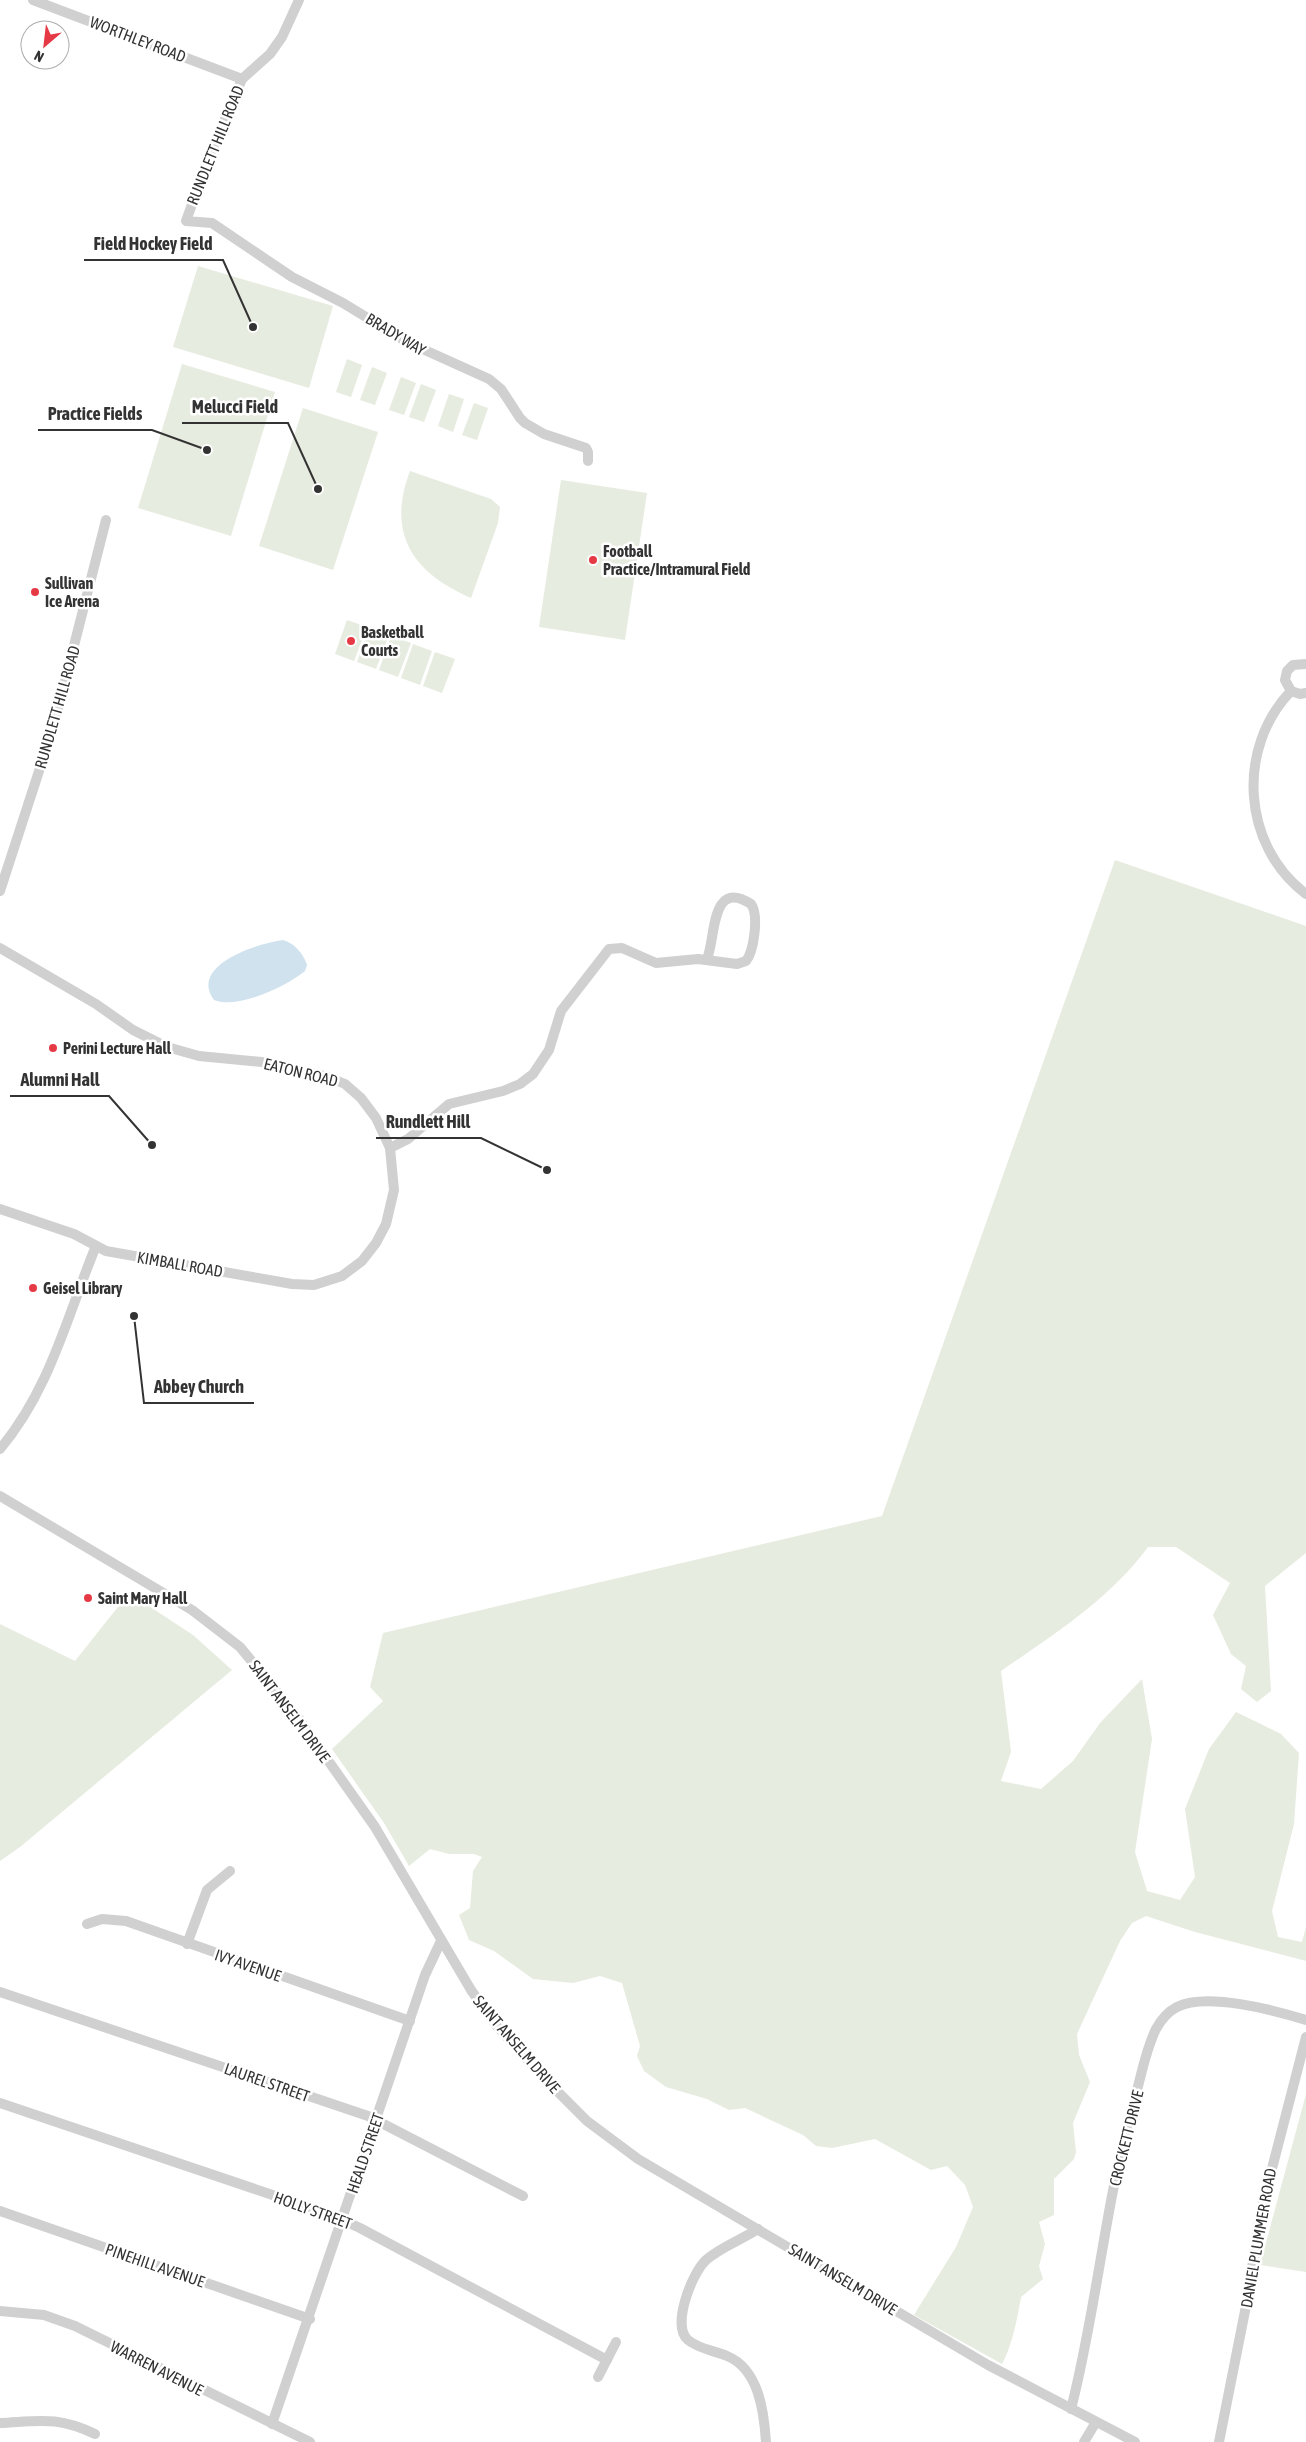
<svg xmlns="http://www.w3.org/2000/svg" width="1306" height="2442" font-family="'Asap Condensed',sans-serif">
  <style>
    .green { fill: #e6ecdf }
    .water { fill: #cfe2ee }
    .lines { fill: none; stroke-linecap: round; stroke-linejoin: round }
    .minor { stroke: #d0d0d0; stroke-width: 10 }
    .poi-dot { fill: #e63946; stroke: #fff; stroke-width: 2 }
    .labels { text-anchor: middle; stroke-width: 5; stroke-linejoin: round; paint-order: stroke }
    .street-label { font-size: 16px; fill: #333; stroke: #fff }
    .poi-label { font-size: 16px; font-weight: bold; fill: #333; stroke: #fff; text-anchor: start }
    .leader { fill: none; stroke: #333; stroke-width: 2 }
    .callout-dot { fill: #333; stroke: #fff; stroke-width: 2 }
    .callout-label { font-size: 18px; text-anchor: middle; font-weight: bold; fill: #333; stroke: #fff; stroke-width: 5; stroke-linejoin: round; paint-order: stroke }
  </style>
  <rect width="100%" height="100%" fill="#fff"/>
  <g class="green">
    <polygon points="198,266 333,306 309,388 173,347"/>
    <polygon points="347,359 362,365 351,397 336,392"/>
    <polygon points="182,364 275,392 231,536 138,508"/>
    <polygon points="372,367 387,373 375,405 360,400"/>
    <polygon points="401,377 416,383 404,415 389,410"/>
    <polygon points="421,384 436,390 424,422 409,417"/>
    <polygon points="449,394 464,399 453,432 438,426"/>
    <polygon points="474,403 488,408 477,440 462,435"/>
    <polygon points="303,408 378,432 333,570 259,546"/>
    <path d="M410 471 491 499 500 507 498 523 471 598C413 573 386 534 410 471Z"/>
    <polygon points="561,480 647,493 625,640 539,627"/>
    <polygon points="347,620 367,627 354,661 335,654"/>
    <polygon points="369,628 389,635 376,669 357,662"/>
    <polygon points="391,636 411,643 398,677 379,670"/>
    <polygon points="413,644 432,651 420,685 401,678"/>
    <polygon points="435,652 455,659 442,693 423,686"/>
    <path d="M1115 860 1306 926V1553L1265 1586 1271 1691 1257 1702 1241 1689 1246 1666 1231 1654 1213 1615 1230 1583 1176 1547H1148C1110 1599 1053 1635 1001 1671L1011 1752 1001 1781 1041 1789 1073 1761 1100 1723 1142 1679 1152 1739 1135 1852 1147 1891 1180 1900 1195 1877 1185 1809 1209 1749 1236 1712 1281 1734 1299 1753 1294 1824 1272 1911 1278 1937 1302 1942 1306 1927V1961L1195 1932 1146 1916 1132 1923 1120 1941 1077 2034 1079 2055 1090 2082 1073 2123 1076 2152 1074 2159 1054 2179V2215L1039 2222 1045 2244 1039 2266 1043 2279 1021 2297C1018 2316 1012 2346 1002 2364L914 2315 956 2247 973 2207 965 2185 947 2166 931 2170 875 2139 832 2148 816 2146 803 2135 745 2108 729 2110 707 2099 666 2087 644 2071 637 2056 640 2046 622 1983 600 1976 573 1983 533 1979 494 1951 469 1940 459 1915 470 1908 473 1871 482 1857 474 1854H449L430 1849 409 1866 384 1823 332 1749 383 1701 370 1687 383 1633 882 1516Z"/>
    <polygon points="129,1593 193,1635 232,1670 20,1847 0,1861 0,1624 75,1661"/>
    <polygon points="1306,2094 1306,2272 1260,2265"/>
  </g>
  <path class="water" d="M283 940C294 943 303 953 307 965L305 971C287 986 237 1010 214 1000 188 965 259 943 283 940Z"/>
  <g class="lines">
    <g class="minor">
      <polyline points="33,0 242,79"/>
      <polyline points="299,0 282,37 270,54 242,79 211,152 186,221 212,223 292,277 343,303 407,342 489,379 501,389 520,418 525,423 544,434 586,448 588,452 588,461"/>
      <polyline points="1306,664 1293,665 1287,671 1285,680 1291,691 1300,694 1306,693"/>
      <path d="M1291 691C1236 748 1242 846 1306 894"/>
      <polyline points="0,891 53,728 106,520"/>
      <polyline points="0,948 96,1004 133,1030 167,1047 199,1056 262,1062 328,1077 345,1084 361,1098 376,1118 390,1148 394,1190 386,1224 376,1243 362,1261 342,1276 314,1285 292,1284 106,1251 74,1234 0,1209"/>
      <path d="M390 1148 408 1139 449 1104 503 1091 520 1084 533 1074 549 1050 561 1011 609 949 622 948 656 963 698 959 737 964 746 961C754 951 759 915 751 904 710 878 716 938 707 959"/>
      <path d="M0 1449C50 1390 67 1316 96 1246"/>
      <polyline points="0,1496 192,1610 240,1647 296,1715 375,1827 471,1990 496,2025 542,2076 587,2121 638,2159 988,2365 1135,2442"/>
      <polyline points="87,1924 102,1919 126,1921 410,2021"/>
      <polyline points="187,1944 207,1890 230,1871"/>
      <polyline points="0,1992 368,2116 523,2196"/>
      <polyline points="0,2103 329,2214 360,2228 607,2360"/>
      <polyline points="0,2211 310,2319"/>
      <path d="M758 2229C741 2240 721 2247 706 2260 692 2273 671 2326 688 2340 699 2349 715 2351 727 2356 759 2369 764 2412 766 2442"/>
      <polyline points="0,2311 44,2315 75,2326 310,2442"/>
      <polyline points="598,2377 616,2342"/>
      <path d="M1071 2409C1097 2308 1105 2202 1134 2101 1141 2078 1145 2051 1156 2029 1161 2020 1167 2012 1177 2007 1206 1992 1274 2010 1306 2020"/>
      <path d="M0 2423C40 2421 57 2416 95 2434"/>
      <polyline points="272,2424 425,1975 441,1941"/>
      <polyline points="1084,2442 1096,2422"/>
      <polyline points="1219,2442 1247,2301 1260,2215 1306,2037"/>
    </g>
  </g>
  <g class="poi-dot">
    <circle cx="593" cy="560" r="5"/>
    <circle cx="35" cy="592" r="5"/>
    <circle cx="351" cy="641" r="5"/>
    <circle cx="53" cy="1048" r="5"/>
    <circle cx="33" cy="1288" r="5"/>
    <circle cx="88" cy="1598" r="5"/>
  </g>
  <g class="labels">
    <g class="street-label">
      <text transform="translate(138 39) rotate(21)" y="6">WORTHLEY ROAD</text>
      <text transform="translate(215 145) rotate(-68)" y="6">RUNDLETT HILL ROAD</text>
      <text transform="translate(396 334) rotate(31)" y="6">BRADY WAY</text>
      <text transform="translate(57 707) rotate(-74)" y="6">RUNDLETT HILL ROAD</text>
      <text transform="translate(301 1072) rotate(14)" y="6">EATON ROAD</text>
      <text transform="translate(180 1264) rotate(10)" y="6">KIMBALL ROAD</text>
      <text transform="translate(290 1711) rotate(53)" y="6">SAINT ANSELM DRIVE</text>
      <text transform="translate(248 1965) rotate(19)" y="6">IVY AVENUE</text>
      <text transform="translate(517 2044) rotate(49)" y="6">SAINT ANSELM DRIVE</text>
      <text transform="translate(267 2082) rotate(19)" y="6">LAUREL STREET</text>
      <text transform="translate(1126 2138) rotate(-76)" y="6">CROCKETT DRIVE</text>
      <text transform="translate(365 2153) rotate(-71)" y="6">HEALD STREET</text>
      <text transform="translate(313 2210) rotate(20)" y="6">HOLLY STREET</text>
      <text transform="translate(1258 2238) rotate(-80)" y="6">DANIEL PLUMMER ROAD</text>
      <text transform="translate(155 2265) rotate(19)" y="6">PINEHILL AVENUE</text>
      <text transform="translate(843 2279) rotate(31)" y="6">SAINT ANSELM DRIVE</text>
      <text transform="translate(157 2368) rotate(27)" y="6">WARREN AVENUE</text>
    </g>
    <g class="poi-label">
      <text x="603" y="557">Football<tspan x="603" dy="18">Practice/Intramural Field</tspan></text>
      <text x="45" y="589">Sullivan<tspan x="45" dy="18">Ice Arena</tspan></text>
      <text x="361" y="638">Basketball<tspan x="361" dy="18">Courts</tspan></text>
      <text x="63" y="1054">Perini Lecture Hall</text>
      <text x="43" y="1294">Geisel Library</text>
      <text x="98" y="1604">Saint Mary Hall</text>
    </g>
  </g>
  <path class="leader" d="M253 327L223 260H84M318 489L288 423H182M207 450L152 430H38M152 1145L109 1096H10M547 1170L481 1138H376M134 1316L144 1403H254"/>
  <g class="callout-dot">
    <circle cx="253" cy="327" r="5"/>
    <circle cx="318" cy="489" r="5"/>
    <circle cx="207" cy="450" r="5"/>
    <circle cx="152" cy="1145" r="5"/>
    <circle cx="547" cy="1170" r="5"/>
    <circle cx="134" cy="1316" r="5"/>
  </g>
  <g class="callout-label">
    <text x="153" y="250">Field Hockey Field</text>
    <text x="235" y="413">Melucci Field</text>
    <text x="95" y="420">Practice Fields</text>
    <text x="60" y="1086">Alumni Hall</text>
    <text x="428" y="1128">Rundlett Hill</text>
    <text x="199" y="1393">Abbey Church</text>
  </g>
  <g transform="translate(45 45) rotate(208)"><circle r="24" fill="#ffffff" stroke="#adadad"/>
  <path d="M0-4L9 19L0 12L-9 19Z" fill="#e63946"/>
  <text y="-8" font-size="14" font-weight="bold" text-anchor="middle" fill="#333333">N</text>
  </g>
</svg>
